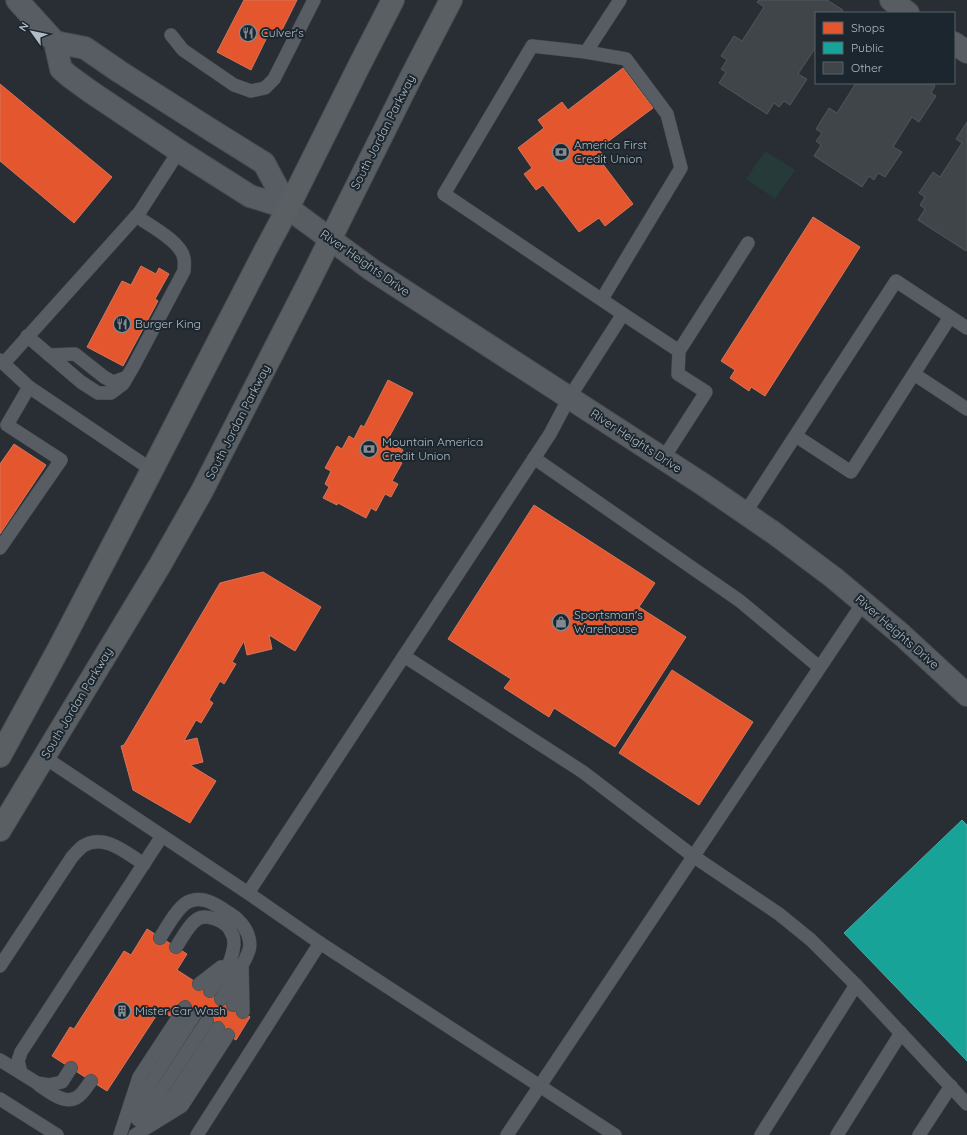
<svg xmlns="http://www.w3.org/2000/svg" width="967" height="1135" font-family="Quicksand,sans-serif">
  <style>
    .green { fill: #263a39 }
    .shops { fill: #e4572e; stroke: #d5755b }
    .public { fill: #17a398; stroke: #45aaa6 }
    .building { fill: #40454a; stroke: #50565b }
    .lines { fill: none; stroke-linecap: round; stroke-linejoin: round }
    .service-casing { stroke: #464a4e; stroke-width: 14 }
    .minor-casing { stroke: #464a4e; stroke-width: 24 }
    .tertiary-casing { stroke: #464a4e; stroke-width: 24 }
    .primary-casing { stroke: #454b50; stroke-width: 24 }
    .service { stroke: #575d62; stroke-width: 13 }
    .minor { stroke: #575d62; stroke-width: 22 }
    .tertiary { stroke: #575d62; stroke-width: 22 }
    .primary { stroke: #5a5f64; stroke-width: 22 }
    .labels { text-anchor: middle; stroke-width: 4; stroke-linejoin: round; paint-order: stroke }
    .poi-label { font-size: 12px; fill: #b1bcc5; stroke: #1c262e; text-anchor: start }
    .street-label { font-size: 12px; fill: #b1bcc5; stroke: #1c262e }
  </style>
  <rect width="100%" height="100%" fill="#282e33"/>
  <polygon class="green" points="765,151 795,170 775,199 746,179"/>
  <g class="shops">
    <polygon points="244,0 297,0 279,36 270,31 251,70 217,52"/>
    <polygon points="623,68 653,108 598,149 604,156 599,159 633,204 605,226 599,218 579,232 543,185 536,190 524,174 532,168 518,148 544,128 538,120 562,102 568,110"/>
    <polygon points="0,84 112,177 74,223 0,161"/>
    <polygon points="813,217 860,247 765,396 751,387 749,391 730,378 735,370 721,361"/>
    <polygon points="141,266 156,274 159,268 169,274 155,299 158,301 123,366 87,347 122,281 131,285"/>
    <polygon points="388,380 413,393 387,441 403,450 397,461 402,463 392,481 398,484 391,497 385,494 376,511 371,508 366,518 338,503 337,505 323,498 329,487 325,484 331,471 325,468 337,446 342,449 349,436 354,439 361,425 364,427"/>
    <polygon points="14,444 46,465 0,534 0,464"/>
    <polygon points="534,505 655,583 639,607 686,637 615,747 554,708 549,717 504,688 511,679 448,639"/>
    <polygon points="263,572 321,607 295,651 269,635 272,649 247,655 244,641 232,662 236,664 224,684 220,681 209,700 213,703 201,723 196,720 184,741 197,738 203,762 190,765 216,781 190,823 133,790 121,746 124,745 220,583"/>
    <polygon points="672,670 753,722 699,805 619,753"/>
    <polygon points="147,929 187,954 177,970 250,1017 236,1040 178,1003 170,1016 160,1010 107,1091 52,1056 70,1027 74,1029 124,951 131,955"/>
  </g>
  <polygon class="public" points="962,820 967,825 967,1061 844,933"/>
  <g class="building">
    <polygon points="759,0 827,0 843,10 841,13 816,13 816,47 798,74 807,79 790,105 784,101 779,107 774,103 767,114 719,83 726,72 721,69 727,60 721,56 734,36 742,41 764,7 757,2"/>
    <polygon points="856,83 933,83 933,84 935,86 931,93 936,96 919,122 912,117 893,147 902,152 885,177 878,173 874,180 869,176 862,187 814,156 821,145 816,141 822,133 816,129 829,108 837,113"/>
    <polygon points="967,122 967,249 966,251 918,220 925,209 920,205 925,197 919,193 933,172 940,177 962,143 956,139"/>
  </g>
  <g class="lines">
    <defs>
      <g id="service">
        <polyline points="171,35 183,50 234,85 251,91 265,88 274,79 314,0"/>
        <polyline points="586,52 626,59 667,114 681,168 602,299"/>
        <polyline points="623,314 679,351 678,374 706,392 663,459"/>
        <path d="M27 336 81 382 98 393H111L123 384 133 367 184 271C184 267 185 263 184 259 182 242 149 225 136 216"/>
        <polyline points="679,351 748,243"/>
        <polyline points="49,355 75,354 104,377 113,382 127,377"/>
        <polyline points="0,360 29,387 152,470"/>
        <polyline points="4,363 139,213 179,151"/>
        <polyline points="914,374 967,409"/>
        <polyline points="796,436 851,472 950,317"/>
        <polyline points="534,458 740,601 819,667"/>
        <polyline points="745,513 896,281 967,328"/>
        <polyline points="0,548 61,460 7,425 29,387"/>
        <polyline points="404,656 583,772 693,856 779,914 811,940 856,985 967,1104"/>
        <polyline points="44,757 248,893"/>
        <path d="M160 938C167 927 176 910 186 903 199 895 212 902 223 909 228 913 234 915 238 920 246 927 252 940 249 950 245 964 229 986 221 999"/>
        <path d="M176 947C182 939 187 927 196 920 205 913 222 920 229 928 230 930 232 934 233 936 235 942 233 952 231 958 229 966 216 983 210 991"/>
        <polyline points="242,964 243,1012"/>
        <path d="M0 966 72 857C75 854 79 849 83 846 105 833 126 853 144 864"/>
        <polyline points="199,984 221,967"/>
        <polyline points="233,1005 237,985"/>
        <polyline points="0,1060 37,1083 49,1085 62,1082 71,1068"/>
        <polyline points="21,1073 18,1061 21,1052 162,836"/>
        <path d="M39 1085C51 1093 68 1108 81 1094 85 1090 88 1085 91 1081"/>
        <polyline points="0,1099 57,1135"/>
        <polyline points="133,1116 150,1084 195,1014"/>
        <polyline points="138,1120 161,1091 207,1021"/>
        <polyline points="146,1121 172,1098 218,1028"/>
        <polyline points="120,1135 139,1077 185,1007"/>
        <polyline points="135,1135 182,1106 228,1035"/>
        <polyline points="197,1135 320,943"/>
        <polyline points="507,1135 863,603"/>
        <polyline points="615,1135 320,943 248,893 550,434 569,398 623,314 444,194 532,46 586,52 620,0"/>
        <polyline points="761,1135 856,985"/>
        <polyline points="837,1135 901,1033"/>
        <polyline points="919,1135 951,1086"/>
      </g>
      <g id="minor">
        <polyline points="17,0 55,42 61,69 69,76 91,92 179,151 250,196 288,208"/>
        <polyline points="891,0 908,13"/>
        <polyline points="55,42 85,48 120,72 211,130 264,163 288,208"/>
        <polyline points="954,43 967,52"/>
      </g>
      <polyline id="tertiary" points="288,208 372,270 704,485 774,533 834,578 902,635 967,695"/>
      <g id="primary">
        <polyline points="0,756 58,650 152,470 266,249 288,208 359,66 393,0"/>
        <polyline points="0,830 160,565 202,491 309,282 411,77 451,0"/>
      </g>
    </defs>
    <use href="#service" class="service-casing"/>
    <use href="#minor" class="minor-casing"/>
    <use href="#tertiary" class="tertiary-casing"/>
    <use href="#primary" class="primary-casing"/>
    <use href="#service" class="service"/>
    <use href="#minor" class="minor"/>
    <use href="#tertiary" class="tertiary"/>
    <use href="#primary" class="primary"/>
  </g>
  <defs>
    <symbol id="restaurant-ring" viewBox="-11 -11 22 22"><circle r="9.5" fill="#1c262e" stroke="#818a92" stroke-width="1.5"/><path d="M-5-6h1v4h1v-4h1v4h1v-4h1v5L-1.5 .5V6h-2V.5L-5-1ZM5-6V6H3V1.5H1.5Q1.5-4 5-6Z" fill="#818a92"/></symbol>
    <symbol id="bank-ring" viewBox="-11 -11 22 22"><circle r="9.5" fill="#1c262e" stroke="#818a92" stroke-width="1.5"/><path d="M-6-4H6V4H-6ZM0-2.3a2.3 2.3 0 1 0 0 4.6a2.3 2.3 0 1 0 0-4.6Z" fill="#818a92"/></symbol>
    <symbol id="shop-ring" viewBox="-11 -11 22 22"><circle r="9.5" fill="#1c262e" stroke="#818a92" stroke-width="1.5"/><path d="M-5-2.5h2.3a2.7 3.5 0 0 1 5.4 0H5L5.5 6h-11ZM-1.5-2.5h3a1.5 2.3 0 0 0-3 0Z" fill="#818a92"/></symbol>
    <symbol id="building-ring" viewBox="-11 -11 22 22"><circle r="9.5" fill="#1c262e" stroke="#818a92" stroke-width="1.5"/><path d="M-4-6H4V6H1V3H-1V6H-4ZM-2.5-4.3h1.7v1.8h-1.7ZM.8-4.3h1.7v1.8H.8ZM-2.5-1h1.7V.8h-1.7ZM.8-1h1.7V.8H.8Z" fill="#818a92"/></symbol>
  </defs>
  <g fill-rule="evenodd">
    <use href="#restaurant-ring" x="238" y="23" width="20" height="20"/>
    <use href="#bank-ring" x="551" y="142" width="20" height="20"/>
    <use href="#restaurant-ring" x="112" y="314" width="20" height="20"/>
    <use href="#bank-ring" x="359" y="439" width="20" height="20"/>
    <use href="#shop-ring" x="551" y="612" width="20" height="20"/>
    <use href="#building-ring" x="112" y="1001" width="20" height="20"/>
  </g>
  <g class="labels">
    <g class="poi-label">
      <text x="261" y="37">Culver's</text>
      <text x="574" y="149">America First<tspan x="574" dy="14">Credit Union</tspan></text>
      <text x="135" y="328">Burger King</text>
      <text x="382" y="446">Mountain America<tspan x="382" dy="14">Credit Union</tspan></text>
      <text x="574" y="619">Sportsman's<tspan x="574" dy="14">Warehouse</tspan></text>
      <text x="135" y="1015">Mister Car Wash</text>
    </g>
    <g class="street-label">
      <text transform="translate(383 132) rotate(-63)" y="4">South Jordan Parkway</text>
      <text transform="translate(365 263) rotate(35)" y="4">River Heights Drive</text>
      <text transform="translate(238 422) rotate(-63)" y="4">South Jordan Parkway</text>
      <text transform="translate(636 441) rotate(33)" y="4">River Heights Drive</text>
      <text transform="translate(897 632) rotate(41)" y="4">River Heights Drive</text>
      <text transform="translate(77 703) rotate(-59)" y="4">South Jordan Parkway</text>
    </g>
  </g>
  <rect x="815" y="12" width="140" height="72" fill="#1c262e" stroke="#58626a"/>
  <rect x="823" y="22" width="20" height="12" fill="#e4572e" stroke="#58626a"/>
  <text x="851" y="32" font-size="12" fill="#b1bcc5">Shops</text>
  <rect x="823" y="42" width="20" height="12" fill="#17a398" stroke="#58626a"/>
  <text x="851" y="52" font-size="12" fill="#b1bcc5">Public</text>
  <rect x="823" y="62" width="20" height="12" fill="#40454a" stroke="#58626a"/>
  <text x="851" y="72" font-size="12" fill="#b1bcc5">Other</text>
  <g transform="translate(32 32) rotate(303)" stroke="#1c262e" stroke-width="3" paint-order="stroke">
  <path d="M0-3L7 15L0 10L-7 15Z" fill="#b1bcc5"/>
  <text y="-6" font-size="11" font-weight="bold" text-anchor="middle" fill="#b1bcc5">N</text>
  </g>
</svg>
